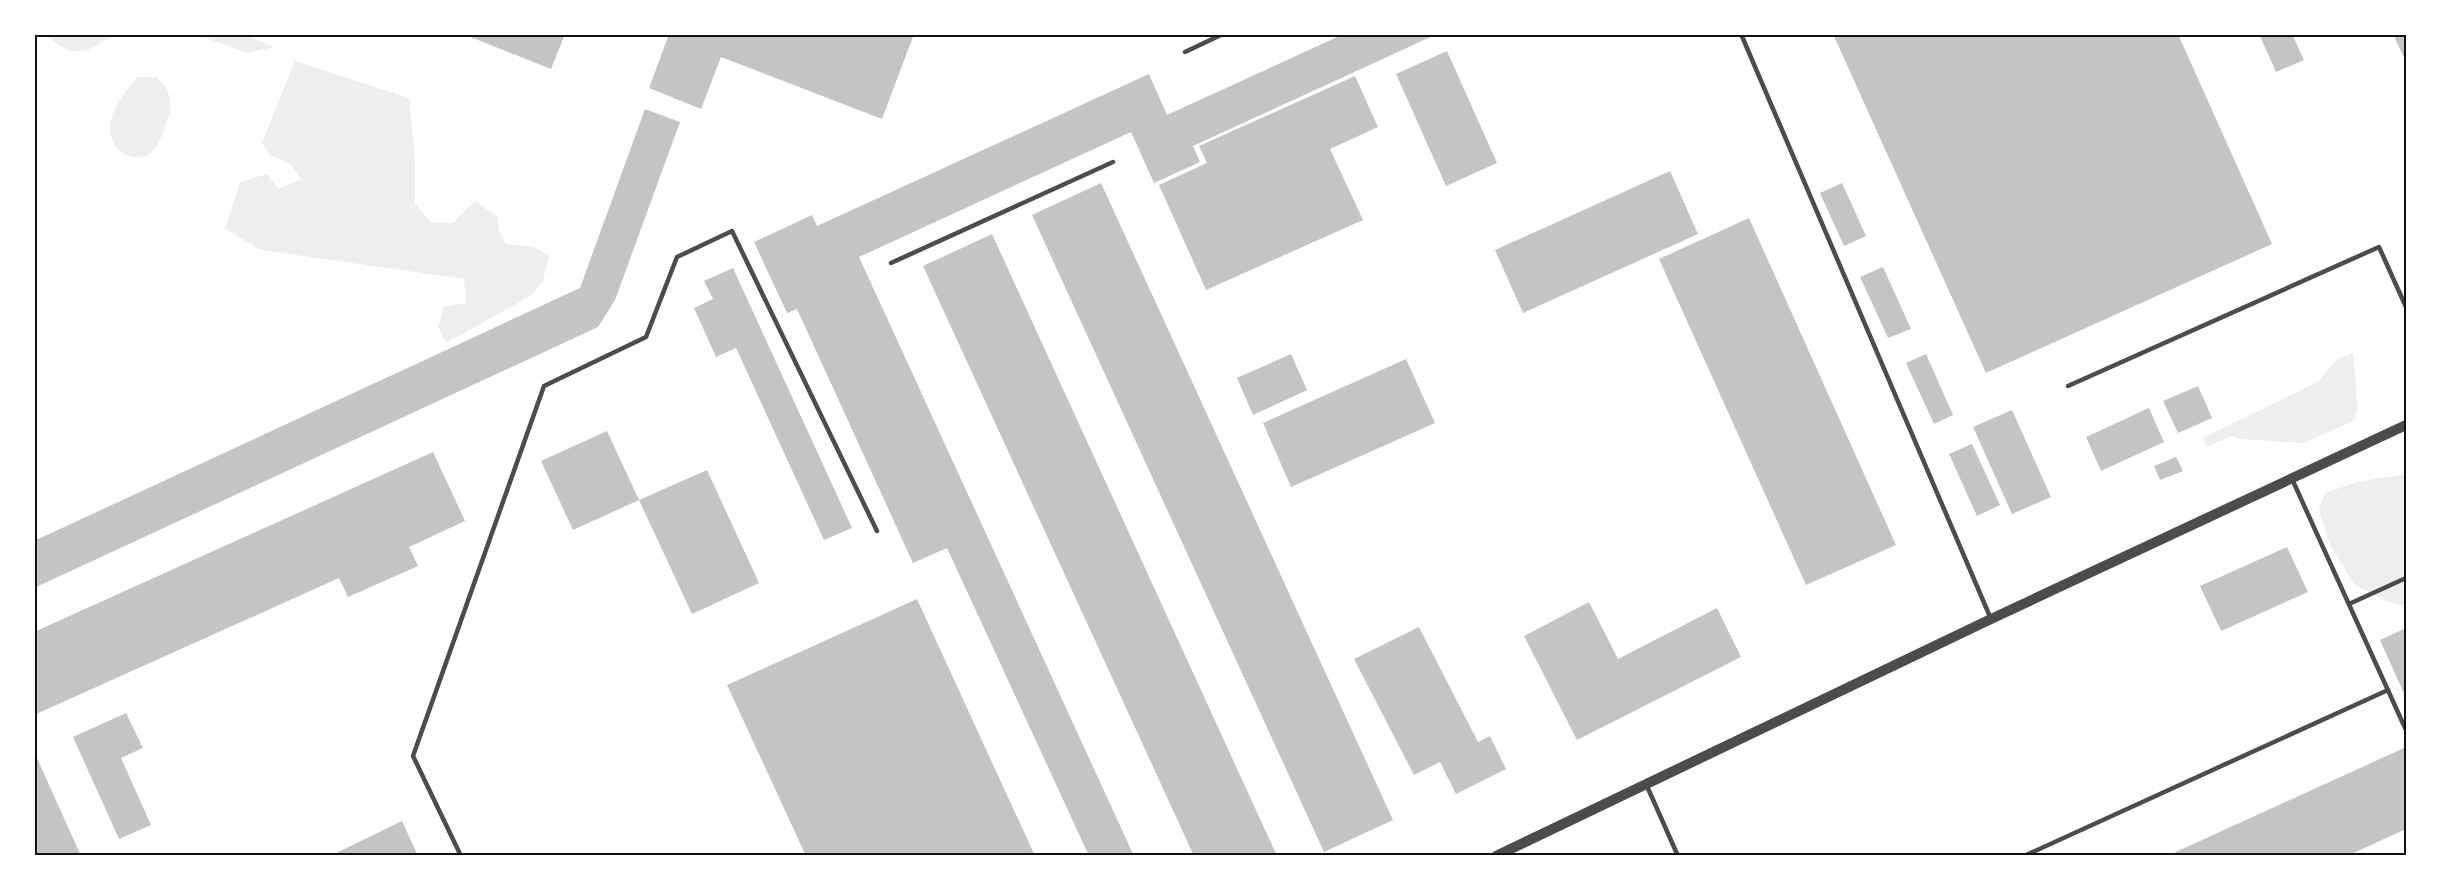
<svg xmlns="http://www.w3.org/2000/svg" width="2441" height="890" font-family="'Nunito Sans',sans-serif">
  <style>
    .green { fill: #eee }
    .building { fill: #c4c4c4 }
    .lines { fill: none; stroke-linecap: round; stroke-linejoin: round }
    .service { stroke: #4c4c4c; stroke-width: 4.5 }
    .tertiary { stroke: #4c4c4c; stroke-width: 10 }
    .neatline { fill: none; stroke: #111; stroke-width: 2 }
  </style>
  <rect width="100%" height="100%" fill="#fff"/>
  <g class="green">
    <path d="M47 35H114C85 53 75 61 47 35Z"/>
    <polygon points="198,35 245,35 274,47 247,53"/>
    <polygon points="295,61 409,98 415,159 415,204 432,223 453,223 475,201 498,217 499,230 506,244 534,247 549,256 543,281 531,296 446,343 438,327 444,307 466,303 464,279 261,250 225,229 240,182 267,174 278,189 302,179 290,164 270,155 262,143"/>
    <path d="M138 77H156C171 89 174 104 167 122 163 132 160 143 153 151 135 167 111 151 110 130 109 111 126 90 138 77Z"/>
    <polygon points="2353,353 2358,409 2352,422 2302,443 2241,439 2232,436 2207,447 2203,438 2318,382 2336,360"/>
    <polygon points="2406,474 2406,605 2404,606 2386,601 2354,584 2330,545 2319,510 2325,493 2357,482"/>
  </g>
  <g class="building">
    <polygon points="463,34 565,34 551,69"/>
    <polygon points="669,34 914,34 882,119 721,57 701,109 649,88"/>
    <polygon points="1344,34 1437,34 1193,146 1200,162 1154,183 1131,132 859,257 1134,856 1089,856 947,548 913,563 797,309 787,313 754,242 812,215 817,226 1149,74 1167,115"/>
    <polygon points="1833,34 2178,34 2272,244 1986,373"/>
    <polygon points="2259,34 2292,34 2304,60 2276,72"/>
    <polygon points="2393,34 2406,34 2406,62"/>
    <polygon points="1447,51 1497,163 1446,186 1396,74"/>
    <polygon points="1355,76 1378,127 1330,149 1363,220 1206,290 1159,185 1207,163 1199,146"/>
    <polygon points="645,109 680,122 615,300 598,327 34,588 34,541 580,288"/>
    <polygon points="1670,171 1698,234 1523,313 1495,250"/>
    <polygon points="1101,183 1393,820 1324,852 1032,215"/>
    <polygon points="1842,183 1866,236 1844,246 1820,193"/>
    <polygon points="1749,218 1896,545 1806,585 1659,259"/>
    <polygon points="992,234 1277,856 1194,856 923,266"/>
    <polygon points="1883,267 1911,329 1888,338 1860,277"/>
    <polygon points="733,268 852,528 824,540 736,348 716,357 694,308 713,299 704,281"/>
    <polygon points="1291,354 1307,390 1253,415 1237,378"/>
    <polygon points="1926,354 1953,415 1934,424 1906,363"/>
    <polygon points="1406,359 1435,423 1291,487 1263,423"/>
    <polygon points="2198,386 2212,418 2178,433 2163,401"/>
    <polygon points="2149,408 2164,442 2101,471 2086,437"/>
    <polygon points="2012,410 2051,497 2012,514 1973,427"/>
    <polygon points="607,431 639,500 573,530 541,461"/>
    <polygon points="1972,444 2000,505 1977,516 1949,454"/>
    <polygon points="433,452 465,521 409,547 418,566 348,597 339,578 34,715 34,632"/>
    <polygon points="2176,457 2183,471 2160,480 2154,466"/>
    <polygon points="707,470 759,583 692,614 639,500"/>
    <polygon points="2287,547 2308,592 2221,631 2200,586"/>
    <polygon points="917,599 1035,856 806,856 727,685"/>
    <polygon points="1589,602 1618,659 1717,608 1741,657 1577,740 1524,636"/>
    <polygon points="1419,627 1478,742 1490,736 1506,769 1456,794 1440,762 1414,775 1354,659"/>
    <polygon points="2406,628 2406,698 2380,640"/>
    <polygon points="126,713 143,748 121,758 151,825 119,839 73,737"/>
    <polygon points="2404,748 2406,753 2406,829 2347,856 2167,856"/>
    <polygon points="37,758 81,856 34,856 34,759"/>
    <polygon points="402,821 418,856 330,856"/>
  </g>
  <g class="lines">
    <g class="service">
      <polyline points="1741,34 1991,619"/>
      <polyline points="1185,52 1223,34"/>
      <polyline points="891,263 1113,162"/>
      <polyline points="2068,386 2379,247 2406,307"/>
      <polyline points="2292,479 2406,730"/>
      <polyline points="2349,604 2406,578"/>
      <polyline points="1646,784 1678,856"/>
      <polyline points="461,856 413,756 544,386 646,337 677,257 732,231 877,531"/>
      <polyline points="2024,856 2388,690"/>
    </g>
    <polyline class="tertiary" points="1496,856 1991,619 2406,425"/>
  </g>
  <rect width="2441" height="890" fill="none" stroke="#ffffff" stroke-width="72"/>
  <rect x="36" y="36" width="2369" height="818" class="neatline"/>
</svg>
